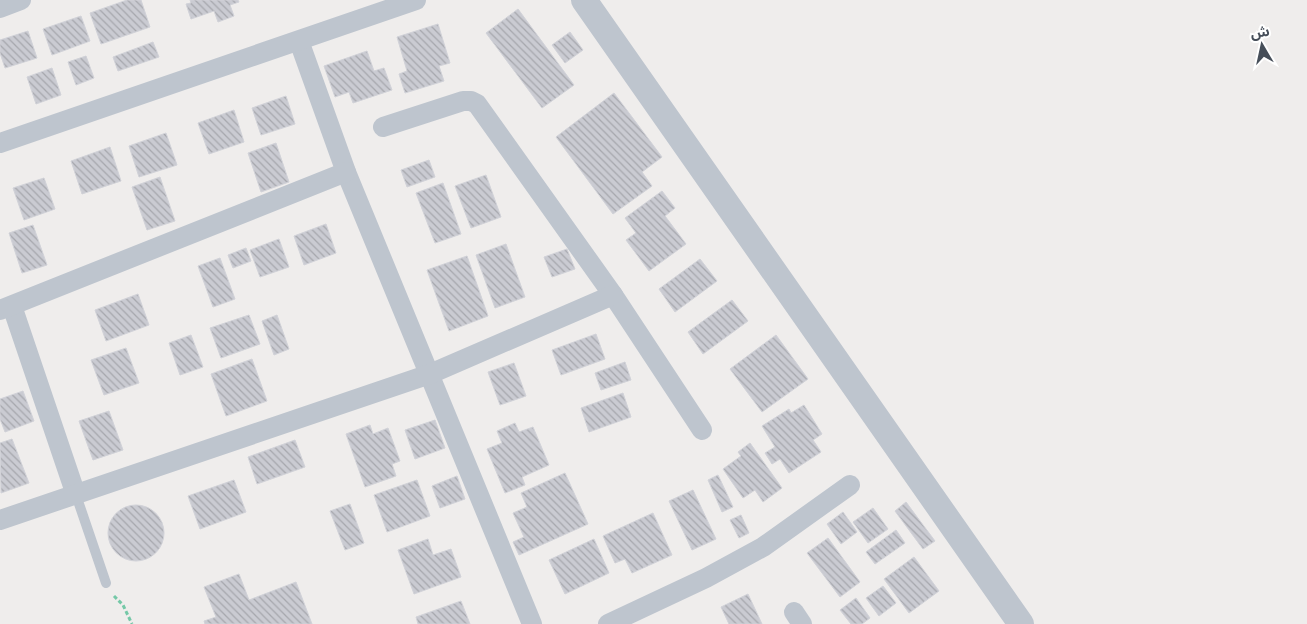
<svg xmlns="http://www.w3.org/2000/svg" width="1307" height="624" font-family="'Work Sans','Noto Sans Arabic',sans-serif">
  <style>
    .building { fill: url(#building-back-hatch); stroke: #d1d2d8 }
    .lines { fill: none; stroke-linecap: round; stroke-linejoin: round }
    .path { stroke: #75c8a7; stroke-width: 3; stroke-dasharray: 4 2.5; stroke-linecap: butt }
    .service { stroke: #bec5ce; stroke-width: 10 }
    .minor { stroke: #bec5ce; stroke-width: 20 }
    .tertiary { stroke: #bec5ce; stroke-width: 26 }
  </style>
  <defs>
    <pattern id="building-back-hatch" width="6" height="6" patternUnits="userSpaceOnUse" patternTransform="scale(1.25)"><rect width="6" height="6" fill="#cacbd2"/><path d="M-1 5l2 2M0 0l6 6M5-1l2 2" fill="none" stroke="#a6a7ad"/></pattern>
  </defs>
  <rect width="100%" height="100%" fill="#efedec"/>
  <g class="building">
    <polygon points="127,0 141,0 150,27 101,44 90,13"/>
    <polygon points="190,0 238,0 239,2 230,5 234,16 218,22 214,11 191,19 186,4 191,3"/>
    <polygon points="518,9 574,85 542,108 486,33"/>
    <polygon points="81,16 90,41 52,55 43,29"/>
    <polygon points="438,24 450,63 439,66 444,81 405,93 399,74 407,71 397,37"/>
    <polygon points="28,31 37,58 5,68 0,53 0,40"/>
    <polygon points="570,32 583,50 565,63 552,45"/>
    <polygon points="153,42 159,57 118,71 113,57"/>
    <polygon points="367,51 374,71 384,68 392,90 353,103 349,92 335,97 324,66"/>
    <polygon points="86,56 94,78 76,85 68,62"/>
    <polygon points="52,68 61,95 36,104 27,77"/>
    <polygon points="614,93 662,157 642,172 652,186 613,214 556,137"/>
    <polygon points="286,96 295,124 261,135 252,108"/>
    <polygon points="234,110 244,142 209,154 198,123"/>
    <polygon points="166,133 177,165 139,177 129,146"/>
    <polygon points="276,143 289,182 261,192 248,153"/>
    <polygon points="110,147 121,181 82,194 71,161"/>
    <polygon points="429,160 435,177 407,187 401,170"/>
    <polygon points="486,175 501,217 471,228 455,186"/>
    <polygon points="160,177 175,221 147,230 132,187"/>
    <polygon points="44,178 55,209 24,220 13,188"/>
    <polygon points="443,183 461,234 435,243 416,193"/>
    <polygon points="662,191 675,208 665,216 686,244 649,271 626,240 636,233 625,218"/>
    <polygon points="326,224 336,253 304,265 294,236"/>
    <polygon points="33,225 47,265 22,273 9,233"/>
    <polygon points="279,239 289,267 260,277 250,250"/>
    <polygon points="506,244 525,297 495,308 476,255"/>
    <polygon points="246,248 251,261 233,268 228,255"/>
    <polygon points="567,249 575,269 552,277 544,257"/>
    <polygon points="467,256 488,316 449,331 427,270"/>
    <polygon points="220,258 235,299 213,307 198,266"/>
    <polygon points="700,259 717,281 675,312 659,289"/>
    <polygon points="138,294 149,325 106,341 95,310"/>
    <polygon points="732,300 748,321 703,354 688,332"/>
    <polygon points="249,315 260,344 221,358 210,328"/>
    <polygon points="277,315 289,349 274,355 262,321"/>
    <polygon points="596,334 605,359 561,375 552,350"/>
    <polygon points="191,335 203,367 180,375 169,343"/>
    <polygon points="776,335 808,379 762,412 730,369"/>
    <polygon points="126,348 139,383 104,395 91,360"/>
    <polygon points="252,359 267,401 226,416 211,374"/>
    <polygon points="625,362 631,380 601,390 595,373"/>
    <polygon points="514,363 526,396 500,405 488,372"/>
    <polygon points="23,391 34,421 5,432 0,419 0,399"/>
    <polygon points="623,393 631,417 589,432 581,408"/>
    <polygon points="804,405 822,434 813,440 821,452 789,473 780,459 772,464 765,453 775,447 762,426 789,409 791,413"/>
    <polygon points="109,411 123,450 93,460 79,421"/>
    <polygon points="435,420 445,448 415,459 405,430"/>
    <polygon points="515,423 519,432 533,427 549,465 522,477 525,485 505,493 487,449 502,443 497,431"/>
    <polygon points="370,425 373,434 388,428 400,461 392,464 396,476 365,487 346,434"/>
    <polygon points="12,439 29,483 1,493 0,443"/>
    <polygon points="295,440 305,467 257,484 248,457"/>
    <polygon points="750,443 782,488 763,502 755,490 743,498 723,469 741,456 738,452"/>
    <polygon points="565,473 588,524 519,555 513,542 524,537 513,513 527,507 521,493"/>
    <polygon points="718,475 733,507 722,512 708,480"/>
    <polygon points="457,476 465,499 440,508 432,486"/>
    <polygon points="234,480 246,512 200,529 188,496"/>
    <polygon points="417,480 430,516 387,532 374,495"/>
    <polygon points="693,490 716,539 692,550 669,501"/>
    <polygon points="906,502 935,541 923,549 895,511"/>
    <polygon points="350,504 364,543 345,550 330,511"/>
    <circle cx="136" cy="533" r="28"/>
    <polygon points="873,508 888,529 868,543 853,522"/>
    <polygon points="843,512 857,532 841,544 827,524"/>
    <polygon points="653,513 672,555 632,573 625,559 615,563 603,536"/>
    <polygon points="741,515 749,533 739,538 730,520"/>
    <polygon points="896,530 905,543 875,564 866,552"/>
    <polygon points="828,538 860,582 840,597 807,553"/>
    <polygon points="428,539 433,555 451,549 461,577 414,594 398,550"/>
    <polygon points="594,539 609,573 565,594 549,560"/>
    <polygon points="914,557 939,591 909,613 884,579"/>
    <polygon points="239,574 249,600 296,582 312,624 205,624 204,621 216,617 204,587"/>
    <polygon points="883,586 896,603 879,616 866,598"/>
    <polygon points="748,594 762,624 729,624 721,607"/>
    <polygon points="856,598 870,618 862,624 851,624 840,610"/>
    <polygon points="461,601 470,624 418,624 416,617"/>
  </g>
  <g class="lines">
    <polyline class="path" points="114,596 123,605 132,624"/>
    <polyline class="service" points="76,495 106,583"/>
    <g class="minor">
      <polyline points="0,8 21,0"/>
      <polyline points="299,41 346,172 532,624"/>
      <polyline points="383,127 463,101 471,101 477,104 613,295 702,430"/>
      <polyline points="0,143 416,0"/>
      <polyline points="12,306 76,495"/>
      <polyline points="0,310 346,172"/>
      <polyline points="0,520 430,374 613,295"/>
      <polyline points="794,612 802,624"/>
      <polyline points="608,624 706,578 763,547 850,485"/>
    </g>
    <polyline class="tertiary" points="584,0 1021,624"/>
  </g>
  <g transform="translate(1262 45) rotate(351)" stroke="#ffffff" stroke-width="4" paint-order="stroke">
  <path d="M0-4L9 19L0 12L-9 19Z" fill="#464e59"/>
  <text y="-8" font-size="14" font-weight="bold" text-anchor="middle" fill="#464e59">ش</text>
  </g>
</svg>
